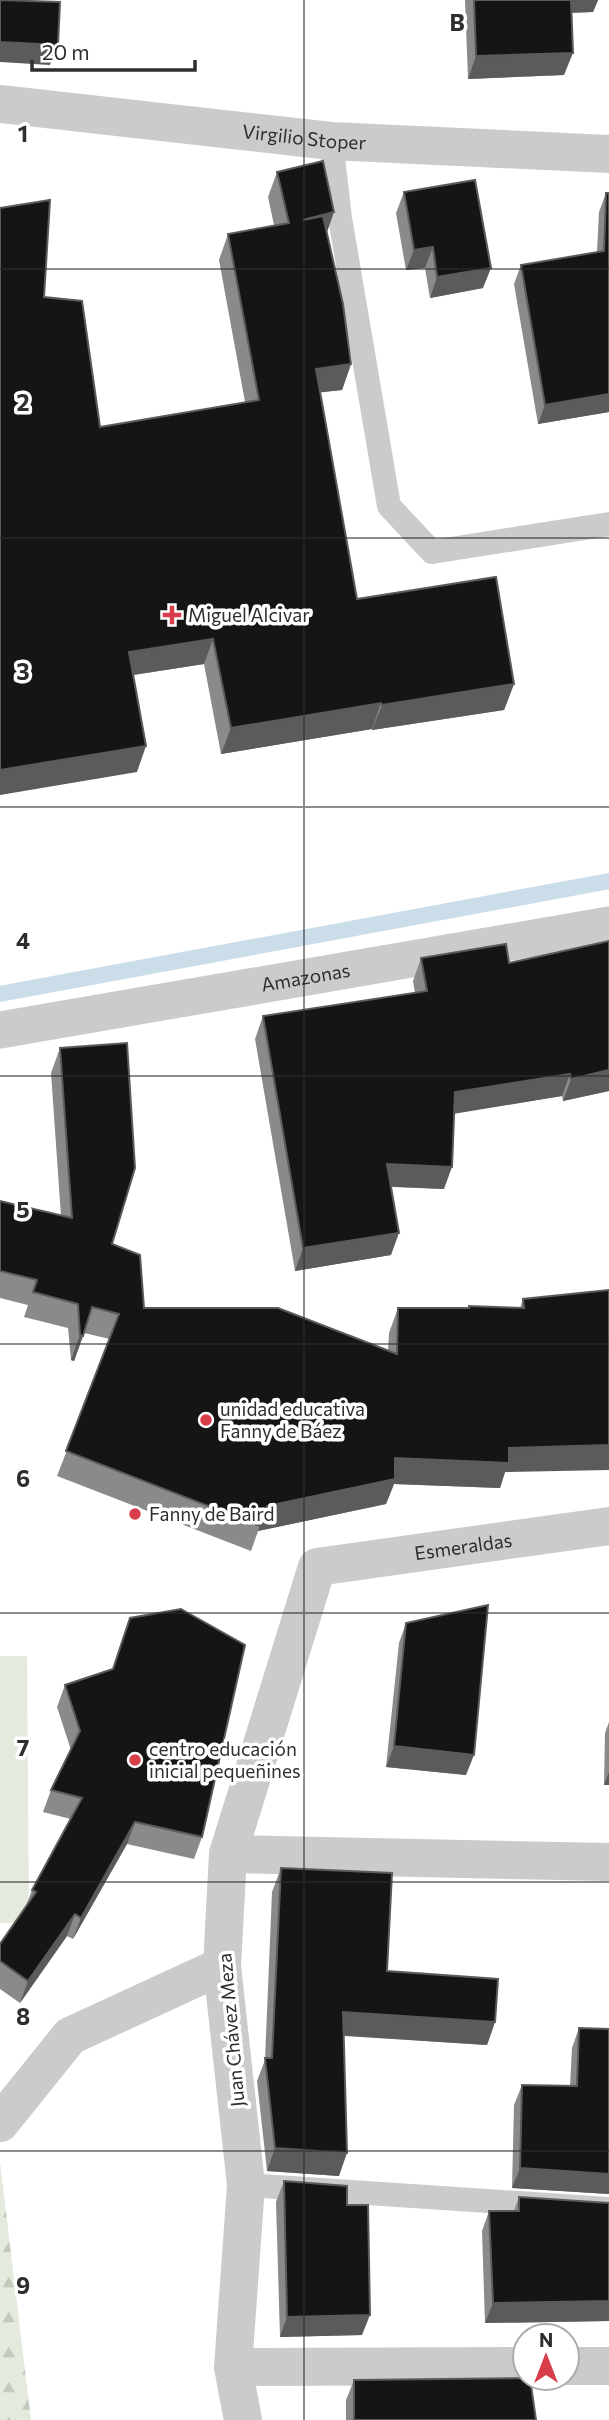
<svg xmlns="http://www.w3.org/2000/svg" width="609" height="2420" font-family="Commissioner,sans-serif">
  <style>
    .green { fill: #e4eadd }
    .forest { fill: url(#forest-firs) }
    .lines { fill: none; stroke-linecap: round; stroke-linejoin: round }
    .stream { stroke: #cadde9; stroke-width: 16 }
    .service { stroke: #cbcbcb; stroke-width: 24 }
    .pedestrian { stroke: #cbcbcb; stroke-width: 37 }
    .minor { stroke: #cbcbcb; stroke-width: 38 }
    .tertiary { stroke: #cbcbcb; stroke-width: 38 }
    .wall { fill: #8a8a8a }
    .shaded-wall { fill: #5b5b5b }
    .building { fill: #151515; stroke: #5b5b5b; stroke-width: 2 }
    .grid { fill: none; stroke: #2e2e2e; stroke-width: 2; stroke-opacity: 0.55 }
    .poi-dot { fill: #d73e49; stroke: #fff; stroke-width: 2.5 }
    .labels { text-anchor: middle; stroke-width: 7; stroke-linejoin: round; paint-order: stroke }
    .street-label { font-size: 19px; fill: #2e2e2e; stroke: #fff }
    .poi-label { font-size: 19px; fill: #2e2e2e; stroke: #fff; text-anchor: start }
    .grid-label { font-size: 23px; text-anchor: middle; font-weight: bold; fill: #2e2e2e; stroke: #fff; stroke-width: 7; stroke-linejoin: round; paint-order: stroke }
  </style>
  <defs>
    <pattern id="forest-firs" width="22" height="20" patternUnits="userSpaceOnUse" patternTransform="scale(1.75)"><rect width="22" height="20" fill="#e4eadd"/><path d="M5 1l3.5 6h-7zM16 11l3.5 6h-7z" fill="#c4c9be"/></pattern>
  </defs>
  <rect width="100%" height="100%" fill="#fff"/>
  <polygon class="green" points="0,1656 27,1656 29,1923 0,1923"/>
  <polygon class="forest" points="0,2162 31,2420 0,2420"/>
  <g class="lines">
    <polyline class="stream" points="0,994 609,881"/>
    <g class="service">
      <polyline points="331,141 340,218 389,506 432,552 609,524"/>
      <polyline points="246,2185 609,2209"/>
    </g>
    <path class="pedestrian" id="s1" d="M0 1030 609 925"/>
    <g class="minor">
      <polyline points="228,1854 609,1862"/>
      <polyline points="0,2123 70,2036 222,1966"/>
      <polyline points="567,2366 609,2366"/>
      <polyline points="233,2367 525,2366"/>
      <path id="s2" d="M243 2420 233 2367 246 2185 222 1966 228 1854 317 1567 609 1526"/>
    </g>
    <path class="tertiary" id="s3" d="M0 104 331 141 609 154"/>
  </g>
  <g class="wall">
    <polygon points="465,0 598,0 593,12 571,13 564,75 468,79"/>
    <polygon points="277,172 327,233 351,364 342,390 320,392 357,599 514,684 504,710 372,730 372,729 221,754 204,664 133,675 137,772 44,297 100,427 245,402 219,260 228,234 274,225 268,197"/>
    <polygon points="404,192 483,288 430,298 425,268 406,270 396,213"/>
    <polygon points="606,193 609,412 538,424 514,284 521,265 597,252 599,212"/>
    <polygon points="609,941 609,1091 563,1101 562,1096 454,1113 444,1189 391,1187 391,1255 295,1271 255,1039 263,1016 415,993 413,981 421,958 509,963"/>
    <polygon points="60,1048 112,1244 144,1308 388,1351 389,1333 398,1308 468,1308 469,1306 520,1308 523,1299 609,1290 505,1472 500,1488 394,1484 386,1504 258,1531 251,1551 57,1476 110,1339 84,1333 74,1361 71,1360 68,1328 24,1317 28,1305 0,1298 0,1201 61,1216 51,1073"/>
    <polygon points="406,1623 466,1775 386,1767 399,1643"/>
    <polygon points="65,1685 202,1837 194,1859 127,1844 73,1939 67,1936 20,2003 0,1989 0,1944 26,1906 32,1890 71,1819 43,1812 51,1790 71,1750 57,1707"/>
    <polygon points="609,1722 609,1785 604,1785 605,1733"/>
    <polygon points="281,1868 387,1971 495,2022 487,2045 344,2036 339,2176 267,2171 257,2081 265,2060 272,1892"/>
    <polygon points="579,2028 609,2029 609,2194 512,2188 514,2105 522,2085 570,2086 572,2048"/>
    <polygon points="284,2181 347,2205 362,2335 280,2337 276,2202"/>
    <polygon points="519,2197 609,2203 609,2321 485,2323 482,2231 489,2211 514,2211"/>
    <polygon points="354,2380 536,2420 346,2420 346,2400"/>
  </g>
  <g class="shaded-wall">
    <polygon points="567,0 598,0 593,12 563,13"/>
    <polygon points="0,42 58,45 50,65 0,62"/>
    <polygon points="573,53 564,75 468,79 476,56"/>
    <polygon points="334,212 325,238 303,220"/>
    <polygon points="433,247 425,268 406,270 414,250"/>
    <polygon points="491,268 483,288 430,298 437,277"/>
    <polygon points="351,364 342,390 307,394 316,369"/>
    <polygon points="609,394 609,412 538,424 545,405"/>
    <polygon points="213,639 204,664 120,677 129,652"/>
    <polygon points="514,684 504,710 372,730 382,705"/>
    <polygon points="381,703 372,729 221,754 231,728"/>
    <polygon points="146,746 137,772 0,795 0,770"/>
    <polygon points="609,1070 609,1091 563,1101 571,1079"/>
    <polygon points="570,1074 562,1096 447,1115 455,1092"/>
    <polygon points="387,1164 452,1167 444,1189 379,1186"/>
    <polygon points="399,1233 391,1255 295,1271 303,1248"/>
    <polygon points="80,1335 83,1336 74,1361 71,1360"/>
    <polygon points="609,1445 609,1470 505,1472 500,1488 394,1484 386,1504 258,1531 251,1551 267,1506 395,1458 509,1448"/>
    <polygon points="394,1746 474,1755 466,1775 386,1767"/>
    <polygon points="609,1772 609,1785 604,1785"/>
    <polygon points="135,1822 127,1844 73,1939 81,1918"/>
    <polygon points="75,1914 67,1936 20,2003 28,1981"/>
    <polygon points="343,2012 495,2022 487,2045 335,2035"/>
    <polygon points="275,2148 347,2153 339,2176 267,2171"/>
    <polygon points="520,2168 609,2174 609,2194 512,2188"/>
    <polygon points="609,2301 609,2321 485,2323 493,2303"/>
    <polygon points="370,2315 362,2335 280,2337 287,2317"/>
  </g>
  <g class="building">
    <polygon points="0,0 60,2 58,45 0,42"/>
    <polygon points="474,0 571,0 573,53 476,56"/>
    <polygon points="323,161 334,212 303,220 323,216 343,304 351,364 316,369 357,599 496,577 514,684 382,705 381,703 231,728 213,639 129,652 146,746 0,770 0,208 50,200 44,297 82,301 100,427 259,400 228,234 289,223 277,172"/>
    <polygon points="475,180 491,268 437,277 433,247 414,250 404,192"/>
    <polygon points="606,193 609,193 609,394 545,405 521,265 604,251"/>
    <polygon points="609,941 609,1070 571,1079 570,1074 455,1092 452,1167 387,1164 399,1233 303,1248 263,1016 427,991 421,958 506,944 509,963"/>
    <polygon points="127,1043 135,1168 112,1244 140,1255 144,1308 278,1308 397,1354 398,1308 469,1308 469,1306 524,1308 523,1299 609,1290 609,1445 509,1448 509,1463 395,1458 395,1479 267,1506 260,1526 66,1451 119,1314 92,1307 83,1336 80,1335 78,1304 33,1292 37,1280 0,1271 0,1201 72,1218 60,1048"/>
    <polygon points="488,1605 474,1755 394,1746 406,1623"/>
    <polygon points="181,1609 245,1645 202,1837 135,1822 81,1918 75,1914 28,1981 0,1961 0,1944 36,1892 32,1890 82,1798 51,1790 80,1731 65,1685 113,1669 130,1618"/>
    <polygon points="281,1868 392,1873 387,1971 498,1979 495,2022 343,2012 347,2153 275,2148 265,2058 272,2058"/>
    <polygon points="579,2028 609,2029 609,2174 520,2168 522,2085 577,2086"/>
    <polygon points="284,2181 347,2186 347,2205 368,2205 370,2315 287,2317"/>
    <polygon points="519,2197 609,2203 609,2301 493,2303 489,2211 519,2211"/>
    <polygon points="530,2378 536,2420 354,2420 354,2380"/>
  </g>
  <path class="grid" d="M304 0V2420M0 269H609M0 538H609M0 807H609M0 1076H609M0 1344H609M0 1613H609M0 1882H609M0 2151H609"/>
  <g class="poi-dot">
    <path d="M168.5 604.5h7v7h7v7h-7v7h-7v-7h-7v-7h7z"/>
    <circle cx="206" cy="1420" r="7"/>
    <circle cx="135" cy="1514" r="7"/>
    <circle cx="135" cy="1760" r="7"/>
  </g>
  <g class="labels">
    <g class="street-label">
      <text dy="7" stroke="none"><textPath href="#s3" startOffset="306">Virgilio Stoper</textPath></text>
      <text dy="7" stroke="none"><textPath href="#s1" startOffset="310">Amazonas</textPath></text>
      <text dy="7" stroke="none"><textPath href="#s2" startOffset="1017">Esmeraldas</textPath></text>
      <text transform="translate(231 2030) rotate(-95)" y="7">Juan Chávez Meza</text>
    </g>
    <g class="poi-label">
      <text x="188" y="622">Miguel Alcivar</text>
      <text x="220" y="1416">unidad educativa<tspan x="220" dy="22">Fanny de Báez</tspan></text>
      <text x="149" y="1521">Fanny de Baird</text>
      <text x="149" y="1756">centro educación<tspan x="149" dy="22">inicial pequeñines</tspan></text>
    </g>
  </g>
  <g class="grid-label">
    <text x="457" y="31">B</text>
    <text x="23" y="142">1</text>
    <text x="23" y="411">2</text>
    <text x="23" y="680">3</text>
    <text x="23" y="949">4</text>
    <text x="23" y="1218">5</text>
    <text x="23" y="1487">6</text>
    <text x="23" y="1756">7</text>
    <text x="23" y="2025">8</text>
    <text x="23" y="2294">9</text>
  </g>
  <g transform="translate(546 2357)"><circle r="33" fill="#ffffff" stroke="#ababab" stroke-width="2"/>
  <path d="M0-5L12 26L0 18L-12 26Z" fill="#d73e49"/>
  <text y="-10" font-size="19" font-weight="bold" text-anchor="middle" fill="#2e2e2e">N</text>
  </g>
  <path d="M32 60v10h163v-10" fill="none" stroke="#2e2e2e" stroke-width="3.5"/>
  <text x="42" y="60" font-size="21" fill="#2e2e2e" stroke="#ffffff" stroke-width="5" paint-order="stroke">20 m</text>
</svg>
